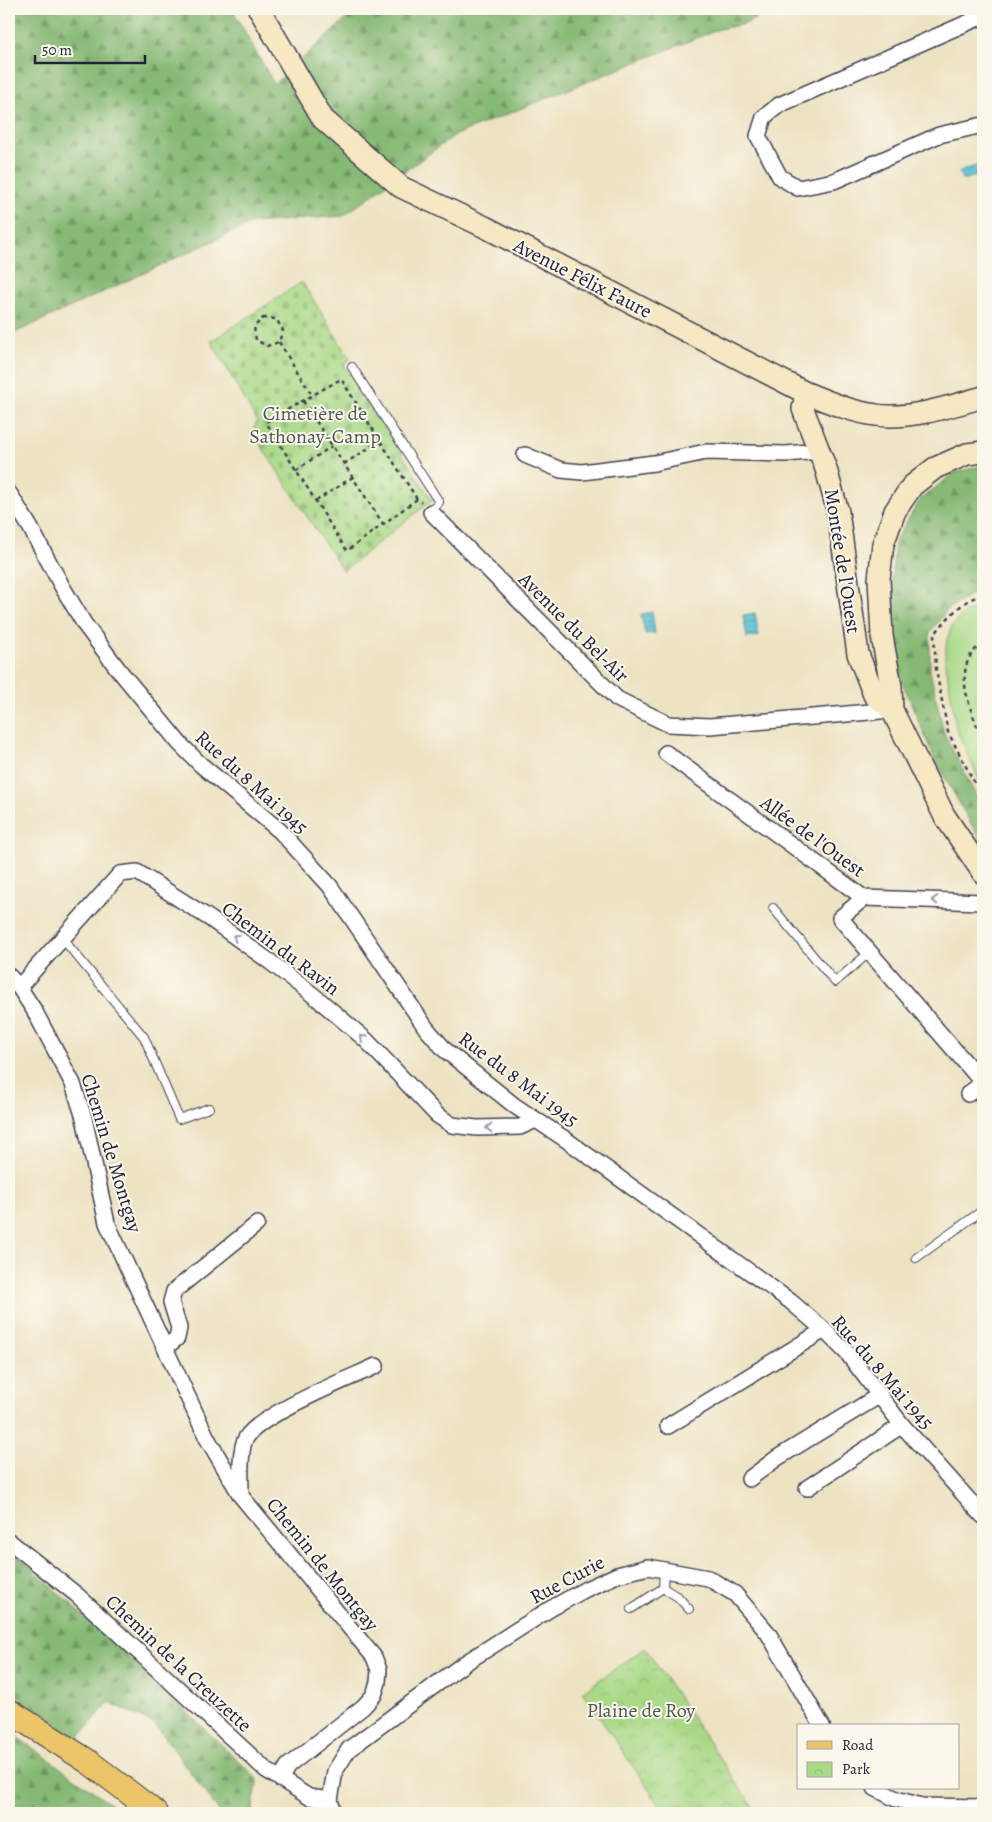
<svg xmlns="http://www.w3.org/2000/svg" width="992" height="1822" font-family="Alegreya,serif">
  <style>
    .forest { fill: url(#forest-firs); stroke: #546e58 }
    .cemetery { fill: url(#cemetery-stones); stroke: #667e61 }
    .park { fill: url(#park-crowns); stroke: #667e61 }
    .garden { fill: #a9d987; stroke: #667e61 }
    .water { fill: url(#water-rules); stroke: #3e7288 }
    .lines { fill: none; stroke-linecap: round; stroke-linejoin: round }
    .lane-casing { stroke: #403f4f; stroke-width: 10 }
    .street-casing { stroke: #403f4f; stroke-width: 18 }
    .secondary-casing { stroke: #403f4f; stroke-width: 24 }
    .primary-casing { stroke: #403f4f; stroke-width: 26 }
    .path { stroke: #403f4f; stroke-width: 2.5; stroke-dasharray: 4 4; stroke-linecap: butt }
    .lane { stroke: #fff; stroke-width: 8 }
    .street { stroke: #fff; stroke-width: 15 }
    .secondary { stroke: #f7e8c3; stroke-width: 21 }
    .primary { stroke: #ecc569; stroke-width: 24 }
    .oneway { stroke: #9c9ca7 }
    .labels { text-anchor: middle; stroke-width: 4; stroke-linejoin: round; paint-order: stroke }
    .street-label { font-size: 20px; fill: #22223b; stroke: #fbf7ec }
    .park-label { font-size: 20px; fill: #4a5952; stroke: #fbf7ec }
  </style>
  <defs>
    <pattern id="forest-firs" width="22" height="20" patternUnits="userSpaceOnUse" patternTransform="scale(1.25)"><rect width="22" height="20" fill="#86b974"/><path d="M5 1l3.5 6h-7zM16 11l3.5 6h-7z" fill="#6d9660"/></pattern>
    <pattern id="cemetery-stones" width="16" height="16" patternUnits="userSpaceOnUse" patternTransform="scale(1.25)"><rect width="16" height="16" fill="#a9d987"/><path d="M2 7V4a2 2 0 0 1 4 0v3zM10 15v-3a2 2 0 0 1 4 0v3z" fill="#91ba75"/></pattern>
    <pattern id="park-crowns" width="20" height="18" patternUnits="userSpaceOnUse" patternTransform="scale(1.25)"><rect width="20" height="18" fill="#a9d987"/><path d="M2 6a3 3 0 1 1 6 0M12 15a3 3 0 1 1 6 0" fill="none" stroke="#91ba75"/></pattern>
    <pattern id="water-rules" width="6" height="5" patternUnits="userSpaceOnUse" patternTransform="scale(1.25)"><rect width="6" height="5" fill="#59c3d4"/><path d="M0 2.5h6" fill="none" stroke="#4da7b7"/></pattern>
  </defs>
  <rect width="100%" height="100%" fill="#fbf7ec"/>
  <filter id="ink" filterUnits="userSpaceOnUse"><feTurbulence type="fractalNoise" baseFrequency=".02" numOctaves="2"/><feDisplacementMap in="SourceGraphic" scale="10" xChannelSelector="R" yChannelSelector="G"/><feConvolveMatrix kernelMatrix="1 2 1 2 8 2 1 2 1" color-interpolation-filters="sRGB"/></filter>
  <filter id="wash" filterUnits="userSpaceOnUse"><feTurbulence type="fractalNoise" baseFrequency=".0096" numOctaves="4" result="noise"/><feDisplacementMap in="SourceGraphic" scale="20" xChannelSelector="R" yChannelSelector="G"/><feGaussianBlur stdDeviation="1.12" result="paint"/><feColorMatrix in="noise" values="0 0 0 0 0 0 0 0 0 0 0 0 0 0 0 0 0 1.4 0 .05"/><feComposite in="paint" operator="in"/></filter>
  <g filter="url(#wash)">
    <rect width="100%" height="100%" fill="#ede3c3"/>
    <g class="forest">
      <polygon points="9,9 232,9 274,84 357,9 774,9 745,24 719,29 455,135 343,216 252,223 10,335 9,330"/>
      <polygon points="983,465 983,590 978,590 948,609 930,632 930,671 944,733 983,809 983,845 935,760 900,677 891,590 895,541 920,500 954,473"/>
      <polygon points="9,1551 22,1560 96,1627 258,1779 252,1813 220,1813 156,1725 109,1702 75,1742 9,1700"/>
      <polygon points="9,1731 124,1813 9,1813"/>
    </g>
    <polygon class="cemetery" points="302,282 350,359 344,365 432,500 343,571 252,432 257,421 211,341"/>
    <polygon class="park" points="645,1648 757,1813 665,1813 582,1692"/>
    <polygon class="garden" points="983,604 983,789 956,728 945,657 947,639 953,624 964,613"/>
    <g class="water">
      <polygon points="980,165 980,175 962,180 959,171"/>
      <polygon points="652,612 655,633 645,634 641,614"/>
      <polygon points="755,613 759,636 747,638 743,615"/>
    </g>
  </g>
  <g filter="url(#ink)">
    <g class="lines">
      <defs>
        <g id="lane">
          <polyline points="352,367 439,502 431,512"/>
          <polyline points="773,908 835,982 870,952"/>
          <polyline points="62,938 144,1037 179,1119 209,1108"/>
          <polyline points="916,1258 983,1210"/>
          <polyline points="663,1588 678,1597 689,1609"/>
          <polyline points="631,1609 663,1588 664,1570"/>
        </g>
        <g id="street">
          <polyline points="983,16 779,105 764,117 758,136 780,177 798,188 834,181 939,135 983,125"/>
          <polyline points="525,455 561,470 582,472 654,463 706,452 786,454 819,451"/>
          <polyline points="9,493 30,527 63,588 85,625 118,669 180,744 200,764 280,831 330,886 426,1028 445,1050 515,1106 565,1139 790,1301 824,1330 848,1354 902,1425 983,1516"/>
          <polyline points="431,512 617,699 668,724 710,726 892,710"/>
          <polyline points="666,753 864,898 983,902"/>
          <polyline points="864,898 840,918 983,1083"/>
          <polyline points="9,976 19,987 34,1010 73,1084 84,1118 107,1223 207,1438 241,1496 374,1657 379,1670 378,1682 374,1695 363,1707 288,1766 280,1779"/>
          <polyline points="19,987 120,874 137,872 209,918 269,961 318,999 366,1040 437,1115 452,1125 477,1128 520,1127 536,1120"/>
          <polyline points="968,1094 976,1088 983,1086"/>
          <polyline points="165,1348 177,1338 179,1328 171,1302 174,1291 257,1224"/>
          <polyline points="668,1426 824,1330"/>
          <polyline points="749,1479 777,1458 880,1395"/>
          <polyline points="807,1488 902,1425"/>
          <path d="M241 1495C241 1481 239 1449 246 1438 260 1414 348 1379 376 1366"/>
          <polyline points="9,1541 77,1595 266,1770 309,1797 330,1800"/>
          <polyline points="875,1788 896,1799 922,1806 983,1807"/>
          <polyline points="334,1813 330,1800 335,1771 349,1749 465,1663 550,1609 586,1589 617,1575 648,1567 708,1578 735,1594 768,1633 822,1726"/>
        </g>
        <g id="secondary">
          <path d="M259 9 323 119 401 187 485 227 806 393C829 402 852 412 876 415 909 420 952 406 983 397"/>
          <polyline points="806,393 803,409 826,469 838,512 858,654 874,695 892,710"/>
          <polyline points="983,452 967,454 935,468 912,486 895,511 883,544 879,579 882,636 891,686 892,710 944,815 983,873"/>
        </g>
        <polyline id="primary" points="9,1711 89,1762 156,1813"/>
      </defs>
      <use href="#lane" class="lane-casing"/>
      <use href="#street" class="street-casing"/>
      <use href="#secondary" class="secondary-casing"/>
      <use href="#primary" class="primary-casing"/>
      <g class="path">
        <polygon points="263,318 276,319 283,330 279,342 267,346 256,340 254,327"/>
        <polyline points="279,342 312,395"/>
        <polyline points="303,401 383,524"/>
        <polyline points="344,464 380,441"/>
        <polyline points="296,470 332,446"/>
        <polyline points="417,499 347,551 266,422 341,379 417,499 421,502"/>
        <polyline points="316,501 353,477"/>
        <path d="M983 596C965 596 945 621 934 635L936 670 948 732 983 799"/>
        <path d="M983 643C948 667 972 711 983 742"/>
      </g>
      <use href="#lane" class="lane"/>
      <use href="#street" class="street"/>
      <use href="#secondary" class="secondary"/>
      <use href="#primary" class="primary"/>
    </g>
    <defs><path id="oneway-chevron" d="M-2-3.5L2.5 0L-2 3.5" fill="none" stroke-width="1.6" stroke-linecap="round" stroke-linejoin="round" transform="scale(1.25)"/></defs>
    <g class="oneway">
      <use href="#oneway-chevron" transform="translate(935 900) rotate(-178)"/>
      <use href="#oneway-chevron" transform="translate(236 937) rotate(-144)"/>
      <use href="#oneway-chevron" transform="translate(363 1038) rotate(-138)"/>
      <use href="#oneway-chevron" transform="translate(489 1128) rotate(179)"/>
    </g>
  </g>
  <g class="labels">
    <g class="street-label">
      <text transform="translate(583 278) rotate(27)" y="7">Avenue Félix Faure</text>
      <text transform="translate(843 561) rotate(81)" y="7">Montée de l'Ouest</text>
      <text transform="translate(574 627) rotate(45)" y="7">Avenue du Bel-Air</text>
      <text transform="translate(252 782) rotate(42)" y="7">Rue du 8 Mai 1945</text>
      <text transform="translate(813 836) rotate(36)" y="7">Allée de l'Ouest</text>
      <text transform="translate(281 948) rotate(37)" y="7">Chemin du Ravin</text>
      <text transform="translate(519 1079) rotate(37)" y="7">Rue du 8 Mai 1945</text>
      <text transform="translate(112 1153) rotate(73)" y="7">Chemin de Montgay</text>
      <text transform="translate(883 1372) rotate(49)" y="7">Rue du 8 Mai 1945</text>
      <text transform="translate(323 1564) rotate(51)" y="7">Chemin de Montgay</text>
      <text transform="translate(567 1579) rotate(-28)" y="7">Rue Curie</text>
      <text transform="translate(179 1663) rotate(43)" y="7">Chemin de la Creuzette</text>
    </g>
    <g class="park-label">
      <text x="315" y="420">Cimetière de<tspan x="315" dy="23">Sathonay-Camp</tspan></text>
      <text x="641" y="1717">Plaine de Roy</text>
    </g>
  </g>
  <rect width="992" height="1822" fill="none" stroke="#fbf7ec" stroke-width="30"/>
  <rect x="797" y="1724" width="162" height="65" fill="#fbf7ec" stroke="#a4a2a5"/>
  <rect x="807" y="1741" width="25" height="8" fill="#ecc569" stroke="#a4a2a5"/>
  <text x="842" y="1750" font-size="15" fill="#22223b">Road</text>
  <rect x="807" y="1762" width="25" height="15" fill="url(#park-crowns)" stroke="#a4a2a5"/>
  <text x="842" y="1774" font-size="15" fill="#22223b">Park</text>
  <path d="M35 55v8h110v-8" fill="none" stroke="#22223b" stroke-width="2.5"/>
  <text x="42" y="55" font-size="15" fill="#22223b" stroke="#fbf7ec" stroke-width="4" paint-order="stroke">50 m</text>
</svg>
